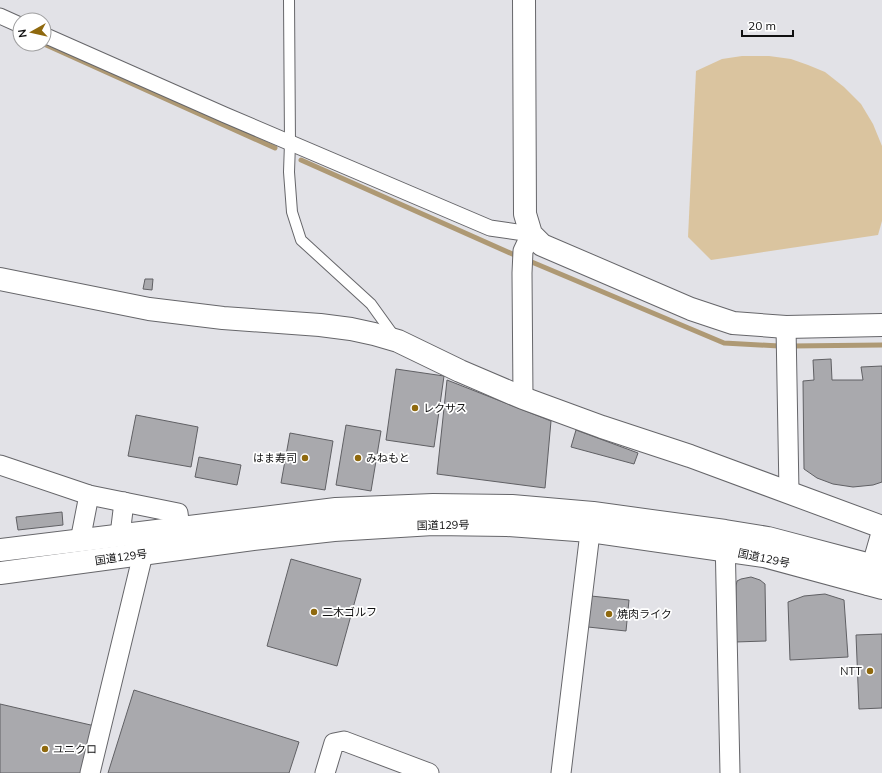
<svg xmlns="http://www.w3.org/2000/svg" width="882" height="773" font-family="Mulish,'Noto Sans JP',sans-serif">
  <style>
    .green { fill: #dac49f }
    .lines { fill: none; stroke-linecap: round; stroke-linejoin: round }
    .stream { stroke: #ae9974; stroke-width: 5 }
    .building { fill: #a9a9ad; stroke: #606064 }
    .service-casing { stroke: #66666a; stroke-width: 12 }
    .pedestrian-casing { stroke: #66666a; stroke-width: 17 }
    .minor-casing { stroke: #66666a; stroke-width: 21 }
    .tertiary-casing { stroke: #66666a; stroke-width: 24 }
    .trunk-casing { stroke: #66666a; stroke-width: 24 }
    .service { stroke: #fff; stroke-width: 10 }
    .pedestrian { stroke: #fff; stroke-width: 15 }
    .minor { stroke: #fff; stroke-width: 19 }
    .tertiary { stroke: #fff; stroke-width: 22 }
    .trunk { stroke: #fff; stroke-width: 22 }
    .poi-dot { fill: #8f690e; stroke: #fff; stroke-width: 1.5 }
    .labels { text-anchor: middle; stroke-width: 3.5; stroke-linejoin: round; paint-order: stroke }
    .poi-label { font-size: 11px; fill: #101011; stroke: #fff; text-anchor: start }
    .street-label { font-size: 11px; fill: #101011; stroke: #fff }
  </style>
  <rect width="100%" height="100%" fill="#e2e2e7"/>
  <polygon class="green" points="742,56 769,56 791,59 808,65 825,72 844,87 861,104 873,124 882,146 882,221 878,235 711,260 688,237 696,71 722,59"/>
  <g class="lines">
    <g class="stream">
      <polyline points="44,44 275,148"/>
      <polyline points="301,160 519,257"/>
      <polyline points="527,260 724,343 779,346"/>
      <polyline points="791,346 882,345"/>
    </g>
  </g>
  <g class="building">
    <polygon points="145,279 153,279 152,290 143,289"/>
    <polygon points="831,359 832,380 863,380 861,367 882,366 882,482 873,485 853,487 833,484 817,478 804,469 803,381 814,380 813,360"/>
    <polygon points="396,369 444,376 434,447 386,440"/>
    <polygon points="447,380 551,421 545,488 437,474"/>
    <polygon points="136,415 198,427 191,467 128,456"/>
    <polygon points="346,425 381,431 371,491 336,485"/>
    <polygon points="576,430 638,453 634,464 571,447"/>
    <polygon points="290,433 333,441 325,490 281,483"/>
    <polygon points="199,457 241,465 237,485 195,477"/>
    <polygon points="62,512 63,525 18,530 16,517"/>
    <polygon points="291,559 361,579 337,666 267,646"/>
    <polygon points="751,577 760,580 765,584 766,641 735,642 736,586 737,581 741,579"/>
    <polygon points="825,594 844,600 848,657 790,660 788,602 804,596"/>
    <polygon points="591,596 629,600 626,631 588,627"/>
    <polygon points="882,634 882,708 859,709 856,635"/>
    <polygon points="134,690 299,742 289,773 108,773"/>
    <polygon points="0,704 95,726 85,773 0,773"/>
  </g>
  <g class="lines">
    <defs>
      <polyline id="service" points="289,0 290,143 289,172 292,212 301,240 371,304 394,336"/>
      <g id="pedestrian">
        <polyline points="0,16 20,25"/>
        <polyline points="44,35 225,115 490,228 531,234"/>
      </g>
      <g id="minor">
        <polyline points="786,327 789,492"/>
        <polyline points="523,398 522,273 523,251 531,234"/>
        <polyline points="0,465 89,495 178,513 180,528"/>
        <polyline points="120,535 124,502"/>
        <polyline points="725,536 730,773"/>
        <polyline points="80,541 89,495"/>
        <polyline points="90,773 143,554"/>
        <polyline points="325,773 334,743 344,741 429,773"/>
        <polyline points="561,773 592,516"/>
      </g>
      <g id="tertiary">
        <polyline points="524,0 525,214 531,234 542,245 691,309 733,323 786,327 882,325"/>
        <polyline points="0,279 149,309 223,318 320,325 351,329 374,334 398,341 460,371 523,398 602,427 690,456 882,527"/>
        <polyline points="868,584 882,535"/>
      </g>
      <g id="trunk">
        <polyline points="0,550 336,509 433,505 512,506 593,513 725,531 768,538 882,568"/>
        <polyline points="0,573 253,539 334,530 433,524 507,525 590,531 764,556 882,588"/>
      </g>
    </defs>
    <use href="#service" class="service-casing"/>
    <use href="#pedestrian" class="pedestrian-casing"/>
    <use href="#minor" class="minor-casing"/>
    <use href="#tertiary" class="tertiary-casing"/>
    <use href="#trunk" class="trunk-casing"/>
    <use href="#service" class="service"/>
    <use href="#pedestrian" class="pedestrian"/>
    <use href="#minor" class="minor"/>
    <use href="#tertiary" class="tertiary"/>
    <use href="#trunk" class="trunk"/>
  </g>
  <g class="poi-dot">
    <circle cx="415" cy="408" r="4"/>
    <circle cx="305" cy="458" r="4"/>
    <circle cx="358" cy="458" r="4"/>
    <circle cx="314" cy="612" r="4"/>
    <circle cx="609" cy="614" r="4"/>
    <circle cx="870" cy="671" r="4"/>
    <circle cx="45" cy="749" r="4"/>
  </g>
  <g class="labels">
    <g class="poi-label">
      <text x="423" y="412">レクサス</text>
      <text x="297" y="462" text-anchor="end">はま寿司</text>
      <text x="366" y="462">みねもと</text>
      <text x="322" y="616">二木ゴルフ</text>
      <text x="617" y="618">焼肉ライク</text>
      <text x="862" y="675" text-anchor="end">NTT</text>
      <text x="53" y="753">ユニクロ</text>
    </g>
    <g class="street-label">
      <text transform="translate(443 525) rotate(-1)" y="4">国道129号</text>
      <text transform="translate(121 557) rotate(-8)" y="4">国道129号</text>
      <text transform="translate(764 558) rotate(12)" y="4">国道129号</text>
    </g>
  </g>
  <g transform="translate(32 32) rotate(262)"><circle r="19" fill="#ffffff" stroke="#9f9fa0"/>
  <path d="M0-3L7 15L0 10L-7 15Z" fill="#8f690e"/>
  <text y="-6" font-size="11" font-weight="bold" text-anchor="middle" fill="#101011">N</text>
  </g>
  <path d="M742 30v6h51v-6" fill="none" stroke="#101011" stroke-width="2"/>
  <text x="748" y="30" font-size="12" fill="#101011" stroke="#ffffff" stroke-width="3" paint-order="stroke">20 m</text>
</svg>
